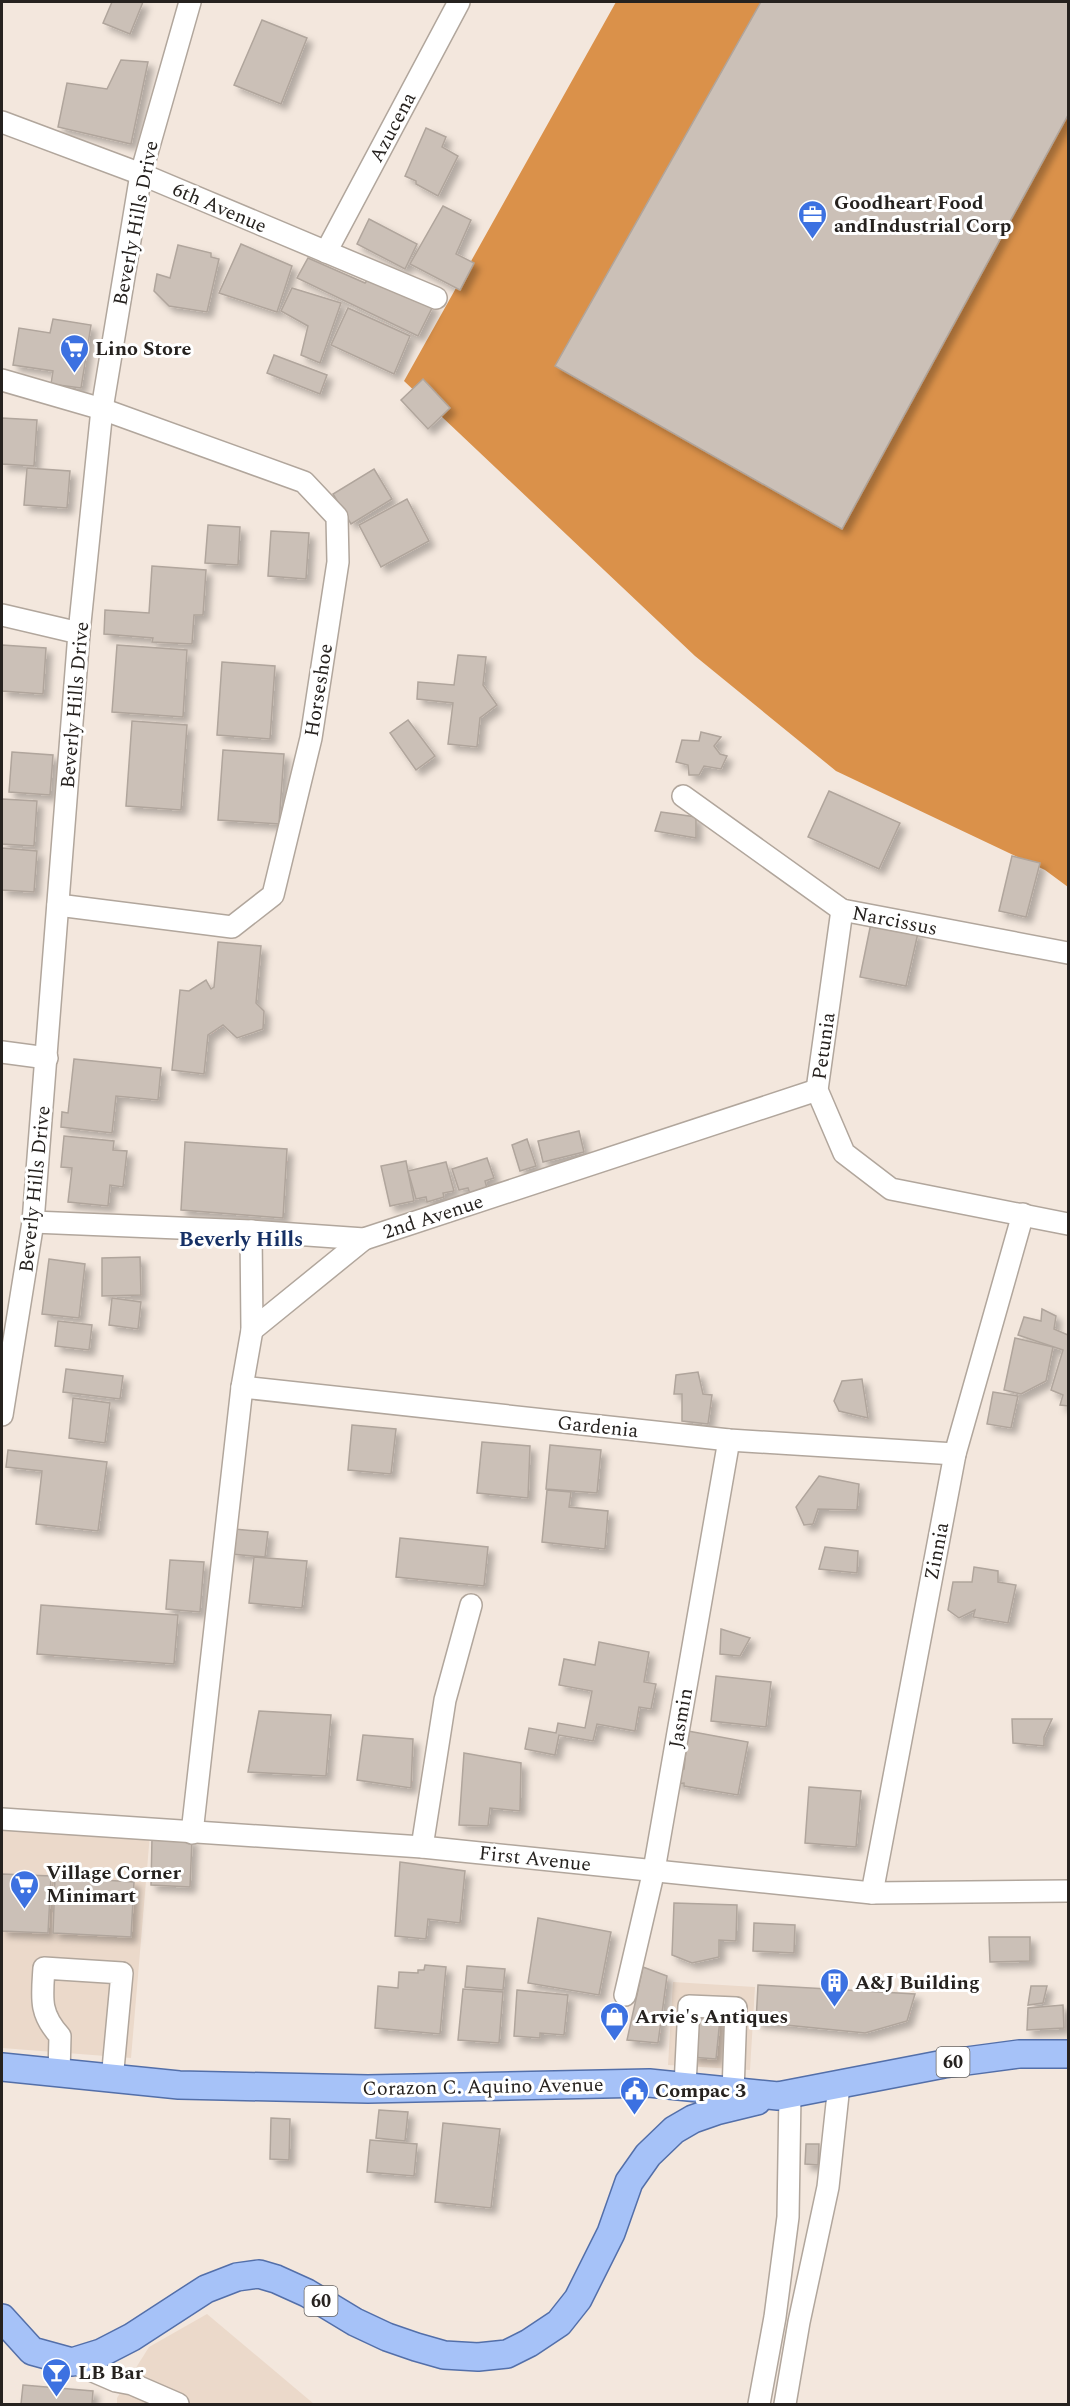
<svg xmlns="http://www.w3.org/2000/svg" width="1070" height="2406" font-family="Spectral,serif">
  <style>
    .built { fill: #ebd9ca }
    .forest { fill: #da914a }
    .building { fill: #cbc0b7; stroke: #b0a59c; stroke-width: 1.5; filter: url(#shadow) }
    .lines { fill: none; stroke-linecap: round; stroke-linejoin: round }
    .minor-casing { stroke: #b1a69c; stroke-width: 24 }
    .major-casing { stroke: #536fa9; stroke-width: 30 }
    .minor { stroke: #fff; stroke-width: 21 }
    .major { stroke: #a6c2f8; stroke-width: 27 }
    .labels { text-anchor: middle; stroke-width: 6; stroke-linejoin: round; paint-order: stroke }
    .shield { fill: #fff; stroke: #676462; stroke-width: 1.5 }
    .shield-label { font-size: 18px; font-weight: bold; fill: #26221f }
    .street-label { font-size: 20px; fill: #26221f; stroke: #fff }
    .poi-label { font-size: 20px; font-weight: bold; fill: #26221f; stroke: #fff; text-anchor: start }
    .neighbourhood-label { font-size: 21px; font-weight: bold; fill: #163065; stroke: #fff }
  </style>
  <defs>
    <filter id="shadow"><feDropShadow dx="5.5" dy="5.5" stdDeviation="3" flood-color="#0004"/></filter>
  </defs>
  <rect width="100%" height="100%" fill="#f3e7dd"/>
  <g class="built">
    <polygon points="2,1824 150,1834 131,2058 2,2048"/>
    <polygon points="673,1982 755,1987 750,2070 668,2065"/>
    <polygon points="207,2314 314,2404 117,2404 117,2398 149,2347"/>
  </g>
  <polygon class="forest" points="616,2 1068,2 1068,887 1045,870 836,771 695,656 404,381"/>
  <g class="building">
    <polygon points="112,2 143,2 130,34 103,23"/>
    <polygon points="761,2 1068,2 1068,115 842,529 555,366"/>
    <polygon points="262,20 307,38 281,104 234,85"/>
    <polygon points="121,60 148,62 131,144 58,127 67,83 107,89"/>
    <polygon points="426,128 446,137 442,147 458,156 438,196 416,184 416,181 405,176"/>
    <polygon points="443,206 471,220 456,254 474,263 460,290 410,264"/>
    <polygon points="369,219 417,244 405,269 357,244"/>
    <polygon points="241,244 292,266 277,312 219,293"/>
    <polygon points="178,245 211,253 211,257 219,259 207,312 169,306 154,291 157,274 170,278"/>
    <polygon points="308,258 365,283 370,277 433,306 418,336 297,278"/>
    <polygon points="292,288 341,303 320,363 301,355 308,326 281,311"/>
    <polygon points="348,308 410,336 394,374 331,345"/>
    <polygon points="53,319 91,325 81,388 51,384 53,371 13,365 19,328 50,333"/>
    <polygon points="274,355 327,375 320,394 267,373"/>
    <polygon points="423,379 450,408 428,429 401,400"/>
    <polygon points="2,418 37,420 34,466 2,464"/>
    <polygon points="27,468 70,471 67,508 24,505"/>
    <polygon points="374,469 392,499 351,524 333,494"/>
    <polygon points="407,499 429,541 381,567 359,525"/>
    <polygon points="208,525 240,527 238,565 205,563"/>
    <polygon points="271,531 309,533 306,579 268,576"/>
    <polygon points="152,566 206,570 203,615 194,615 192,644 152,642 153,638 104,634 105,610 149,613"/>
    <polygon points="2,645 46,648 43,694 2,691"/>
    <polygon points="117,645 187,650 183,717 112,712"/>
    <polygon points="458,655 486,657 483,685 497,705 480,718 477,747 448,744 453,703 417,699 418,682 454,685"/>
    <polygon points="222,662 275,666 270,739 217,735"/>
    <polygon points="408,720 435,756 416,770 390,733"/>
    <polygon points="132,721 187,725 181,810 126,806"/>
    <polygon points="701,732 721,737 714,746 720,754 727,756 721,769 704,766 699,775 689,775 688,765 676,762 682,740 699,741"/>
    <polygon points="223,750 284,754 279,824 218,820"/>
    <polygon points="12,752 53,755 50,795 9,792"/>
    <polygon points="829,791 900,823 879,869 808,837"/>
    <polygon points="2,799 37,801 34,846 2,844"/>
    <polygon points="661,812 696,817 696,838 655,831"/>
    <polygon points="2,848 37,851 34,892 2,890"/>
    <polygon points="1012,856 1040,863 1026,917 999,911"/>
    <polygon points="871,923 918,933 906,986 860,977"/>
    <polygon points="218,942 261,946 256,1003 264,1011 263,1029 237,1038 223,1025 208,1035 204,1074 172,1070 180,990 189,991 206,980 211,989 214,987"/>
    <polygon points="74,1059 161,1068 158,1100 116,1096 112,1133 61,1127 62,1112 68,1113"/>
    <polygon points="579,1131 584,1152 543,1162 538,1141"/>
    <polygon points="64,1136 114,1141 113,1150 127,1151 123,1187 110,1185 108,1206 68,1202 72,1168 61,1167"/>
    <polygon points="527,1139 536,1166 520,1171 512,1145"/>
    <polygon points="185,1142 287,1149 283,1218 181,1210"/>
    <polygon points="487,1158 494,1178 485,1181 487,1188 470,1194 468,1188 459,1190 452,1169"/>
    <polygon points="406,1161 414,1201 390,1206 381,1166"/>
    <polygon points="446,1162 454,1191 443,1193 444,1197 427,1202 426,1197 416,1199 408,1171"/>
    <polygon points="140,1257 141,1295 102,1296 102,1258"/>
    <polygon points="49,1259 85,1264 79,1318 42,1314"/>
    <polygon points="112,1298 141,1302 138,1329 109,1325"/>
    <polygon points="1042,1309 1056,1316 1054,1329 1068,1335 1068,1406 1060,1405 1063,1395 1051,1390 1063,1350 1018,1335 1024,1317 1041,1321"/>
    <polygon points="58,1321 92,1325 89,1350 55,1346"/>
    <polygon points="1015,1338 1053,1347 1046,1381 1021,1394 1004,1390"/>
    <polygon points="66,1369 123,1376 120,1399 63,1392"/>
    <polygon points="698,1372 703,1394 712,1395 708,1424 682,1421 682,1394 674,1394 676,1375"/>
    <polygon points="862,1379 868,1418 839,1411 834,1401 842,1381"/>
    <polygon points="993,1392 1018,1396 1011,1428 987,1424"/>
    <polygon points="73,1398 110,1403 105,1443 69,1438"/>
    <polygon points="352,1425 396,1429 391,1474 348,1470"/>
    <polygon points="482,1442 530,1446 528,1498 477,1493"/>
    <polygon points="550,1445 601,1450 597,1493 546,1489"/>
    <polygon points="8,1450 107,1462 98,1531 36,1524 42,1471 6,1467"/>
    <polygon points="819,1476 859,1484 857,1510 818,1509 813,1524 804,1525 796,1507"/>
    <polygon points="547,1490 571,1492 569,1507 608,1511 605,1549 542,1542"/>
    <polygon points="234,1529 268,1532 265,1557 231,1554"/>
    <polygon points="400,1538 488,1547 484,1586 396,1577"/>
    <polygon points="825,1547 858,1551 857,1573 819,1569"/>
    <polygon points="254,1557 307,1561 302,1608 249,1603"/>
    <polygon points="170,1560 204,1562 200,1612 166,1609"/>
    <polygon points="974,1567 998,1571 998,1582 1016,1585 1008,1623 973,1617 975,1610 959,1618 948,1610 953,1582 972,1582"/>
    <polygon points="41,1605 178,1615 174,1664 37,1654"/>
    <polygon points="721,1629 750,1638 740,1656 720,1654"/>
    <polygon points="599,1642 649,1652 644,1682 656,1684 651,1709 639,1707 635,1731 597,1724 593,1741 559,1735 555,1755 525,1749 529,1728 556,1733 558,1723 585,1728 592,1691 559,1685 564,1659 595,1665"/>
    <polygon points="716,1676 771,1682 766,1727 711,1721"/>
    <polygon points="259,1711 331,1715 326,1776 248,1772"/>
    <polygon points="1012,1719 1052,1719 1044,1737 1044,1746 1013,1743"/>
    <polygon points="688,1731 748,1742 738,1795 684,1786 684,1783 674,1784 678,1769 684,1769"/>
    <polygon points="363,1735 413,1739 411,1788 357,1780"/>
    <polygon points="464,1753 521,1763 520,1811 490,1808 488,1826 459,1825"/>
    <polygon points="809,1787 861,1791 856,1847 805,1843"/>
    <polygon points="152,1838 192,1839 190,1887 151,1885"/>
    <polygon points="400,1862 465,1871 460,1923 428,1919 426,1939 395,1936"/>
    <polygon points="2,1874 51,1876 48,1933 2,1931"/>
    <polygon points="55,1877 134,1882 131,1937 53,1933"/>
    <polygon points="674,1903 737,1905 736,1941 719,1940 719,1957 692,1963 672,1955"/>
    <polygon points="538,1918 611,1932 599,1995 528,1983"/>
    <polygon points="754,1923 795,1925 794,1953 753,1951"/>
    <polygon points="989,1937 1030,1937 1030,1961 990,1962"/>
    <polygon points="425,1965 446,1967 440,2034 375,2028 378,1986 398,1988 399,1972 418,1973 418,1970 424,1970"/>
    <polygon points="467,1966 505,1969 503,1990 465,1987"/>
    <polygon points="643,1967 667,1976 658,2043 627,2040"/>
    <polygon points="758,1985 915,1994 907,2021 865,2033 756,2022"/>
    <polygon points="1031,1986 1047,1986 1043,2003 1028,2005"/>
    <polygon points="463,1989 503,1992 499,2043 458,2040"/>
    <polygon points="517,1990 568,1995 564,2035 540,2033 540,2038 514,2036"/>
    <polygon points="1063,2005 1064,2028 1027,2030 1028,2008"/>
    <polygon points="696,2007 721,2009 716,2059 691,2057"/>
    <polygon points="379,2110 408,2112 405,2141 376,2138"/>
    <polygon points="271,2118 290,2119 289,2160 270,2159"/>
    <polygon points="443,2123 500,2129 491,2208 435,2202"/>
    <polygon points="370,2140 417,2144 414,2176 367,2172"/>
    <polygon points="806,2144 819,2144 818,2165 805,2164"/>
    <polygon points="23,2385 93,2391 92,2404 21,2404"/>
  </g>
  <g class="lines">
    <defs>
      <g id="minor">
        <polyline points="2,122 141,174 436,298"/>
        <polyline points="326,252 459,2"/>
        <polyline points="2,380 102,409 304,482 337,517 338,562 311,738 273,895 232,927 58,905"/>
        <polyline points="2,615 79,633"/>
        <polyline points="683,796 842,910 1068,953"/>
        <polyline points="842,910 817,1090 844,1153 891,1189 1068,1224"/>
        <polyline points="2,1052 47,1058"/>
        <polyline points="33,1222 251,1231 364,1239 817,1090"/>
        <polyline points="252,1330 364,1239"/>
        <polyline points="242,1387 729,1440 955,1454"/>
        <polyline points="2,1415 33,1222 79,633 102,409 141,174 190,2"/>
        <polyline points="2,1819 422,1847 872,1893 1068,1891"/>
        <polyline points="192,1833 242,1387 252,1330 251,1231"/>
        <polyline points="422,1847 445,1700 471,1605"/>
        <polyline points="872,1893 955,1454 1023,1214"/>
        <polyline points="625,1995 654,1870 729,1440"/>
        <path d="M59 2074 60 2036C39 2013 42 1998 44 1968L122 1973 112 2080"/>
        <polyline points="685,2086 689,2006 736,2008 733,2092"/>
        <polyline points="72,2362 116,2381 132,2384 178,2404"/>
        <polyline points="759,2404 775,2317 788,2217 790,2094"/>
        <polyline points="785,2404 799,2322 828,2187 839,2085"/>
      </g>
      <g id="major">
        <polyline points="2,2067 179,2085 368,2089 649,2083 778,2096 944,2064 1019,2054 1068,2054"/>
        <polyline points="2,2318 32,2351 72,2362 101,2353 132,2337 206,2289 237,2277 259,2274 276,2279 307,2293 355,2322 387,2337 416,2347 444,2355 478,2357 507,2354 529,2343 559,2323 578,2299 611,2233 629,2182 648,2155 674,2130 693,2119 716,2111 757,2101"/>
      </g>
    </defs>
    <use href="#minor" class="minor-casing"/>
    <use href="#major" class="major-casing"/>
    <use href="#minor" class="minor"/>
    <use href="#major" class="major"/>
  </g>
  <defs>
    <symbol id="office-pin" viewBox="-11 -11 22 30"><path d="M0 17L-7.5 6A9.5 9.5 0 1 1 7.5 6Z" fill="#3c71e1" stroke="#fff"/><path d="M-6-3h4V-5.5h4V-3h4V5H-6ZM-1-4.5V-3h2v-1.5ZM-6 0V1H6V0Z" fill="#fff"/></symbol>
    <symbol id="supermarket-pin" viewBox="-11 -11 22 30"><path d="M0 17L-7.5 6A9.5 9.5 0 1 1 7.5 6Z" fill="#3c71e1" stroke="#fff"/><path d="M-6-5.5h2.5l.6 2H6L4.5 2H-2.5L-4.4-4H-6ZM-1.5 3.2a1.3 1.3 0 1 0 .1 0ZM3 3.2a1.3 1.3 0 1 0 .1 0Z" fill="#fff"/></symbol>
    <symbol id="building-pin" viewBox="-11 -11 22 30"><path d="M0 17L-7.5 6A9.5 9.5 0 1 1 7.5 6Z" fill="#3c71e1" stroke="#fff"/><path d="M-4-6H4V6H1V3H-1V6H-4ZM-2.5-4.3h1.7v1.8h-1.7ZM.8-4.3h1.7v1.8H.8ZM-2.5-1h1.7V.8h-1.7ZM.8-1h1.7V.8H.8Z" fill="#fff"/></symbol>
    <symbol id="shop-pin" viewBox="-11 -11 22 30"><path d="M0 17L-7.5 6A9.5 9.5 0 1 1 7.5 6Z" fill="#3c71e1" stroke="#fff"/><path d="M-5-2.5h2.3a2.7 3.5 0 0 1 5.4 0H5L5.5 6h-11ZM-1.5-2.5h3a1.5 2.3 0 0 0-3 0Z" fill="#fff"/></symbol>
    <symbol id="civic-pin" viewBox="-11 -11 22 30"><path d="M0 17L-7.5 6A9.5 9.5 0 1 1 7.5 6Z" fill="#3c71e1" stroke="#fff"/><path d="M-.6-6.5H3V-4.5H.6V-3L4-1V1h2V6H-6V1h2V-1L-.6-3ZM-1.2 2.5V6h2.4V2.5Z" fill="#fff"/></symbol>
    <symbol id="bar-pin" viewBox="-11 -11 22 30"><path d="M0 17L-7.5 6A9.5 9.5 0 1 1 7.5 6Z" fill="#3c71e1" stroke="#fff"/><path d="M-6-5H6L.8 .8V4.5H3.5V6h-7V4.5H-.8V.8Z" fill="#fff"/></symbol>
  </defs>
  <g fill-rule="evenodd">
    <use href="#office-pin" x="796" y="198" width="33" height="45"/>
    <use href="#supermarket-pin" x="58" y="332" width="33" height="45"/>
    <use href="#supermarket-pin" x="8" y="1868" width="33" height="45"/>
    <use href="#building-pin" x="818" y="1966" width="33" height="45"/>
    <use href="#shop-pin" x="598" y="2000" width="33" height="45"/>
    <use href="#civic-pin" x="618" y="2074" width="33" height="45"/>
    <use href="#bar-pin" x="40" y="2356" width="33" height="45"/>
  </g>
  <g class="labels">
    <g class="shield">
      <rect x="936.5" y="2047" width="33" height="30" rx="4.5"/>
      <rect x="304.5" y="2286" width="33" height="30" rx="4.5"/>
    </g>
    <g class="shield-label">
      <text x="953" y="2068">60</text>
      <text x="321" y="2307">60</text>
    </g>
    <g class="street-label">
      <text transform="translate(392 127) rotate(-62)" y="7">Azucena</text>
      <text transform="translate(220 207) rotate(23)" y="7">6th Avenue</text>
      <text transform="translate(135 223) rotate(-79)" y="7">Beverly Hills Drive</text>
      <text transform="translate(318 690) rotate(-81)" y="7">Horseshoe</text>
      <text transform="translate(74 705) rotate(-85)" y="7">Beverly Hills Drive</text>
      <text transform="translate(895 920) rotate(11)" y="7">Narcissus</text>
      <text transform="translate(823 1046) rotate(-82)" y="7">Petunia</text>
      <text transform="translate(34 1189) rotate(-84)" y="7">Beverly Hills Drive</text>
      <text transform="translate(433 1216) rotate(-18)" y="7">2nd Avenue</text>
      <text transform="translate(598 1426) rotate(6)" y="7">Gardenia</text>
      <text transform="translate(936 1551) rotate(-79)" y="7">Zinnia</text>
      <text transform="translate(680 1718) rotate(-80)" y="7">Jasmin</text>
      <text transform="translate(535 1858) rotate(6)" y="7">First Avenue</text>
      <text transform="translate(483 2086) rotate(-1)" y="7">Corazon C. Aquino Avenue</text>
    </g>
    <g class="poi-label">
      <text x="834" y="209">Goodheart Food<tspan x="834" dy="23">andIndustrial Corp</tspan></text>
      <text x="95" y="355">Lino Store</text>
      <text x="46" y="1879">Village Corner<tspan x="46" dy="23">Minimart</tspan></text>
      <text x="855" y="1989">A&amp;J Building</text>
      <text x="635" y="2023">Arvie's Antiques</text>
      <text x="655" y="2097">Compac 3</text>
      <text x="78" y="2379">LB Bar</text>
    </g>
    <g class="neighbourhood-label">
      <text x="241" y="1246">Beverly Hills</text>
    </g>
  </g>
  <rect width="1070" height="2406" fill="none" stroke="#26221f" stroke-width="6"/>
</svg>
